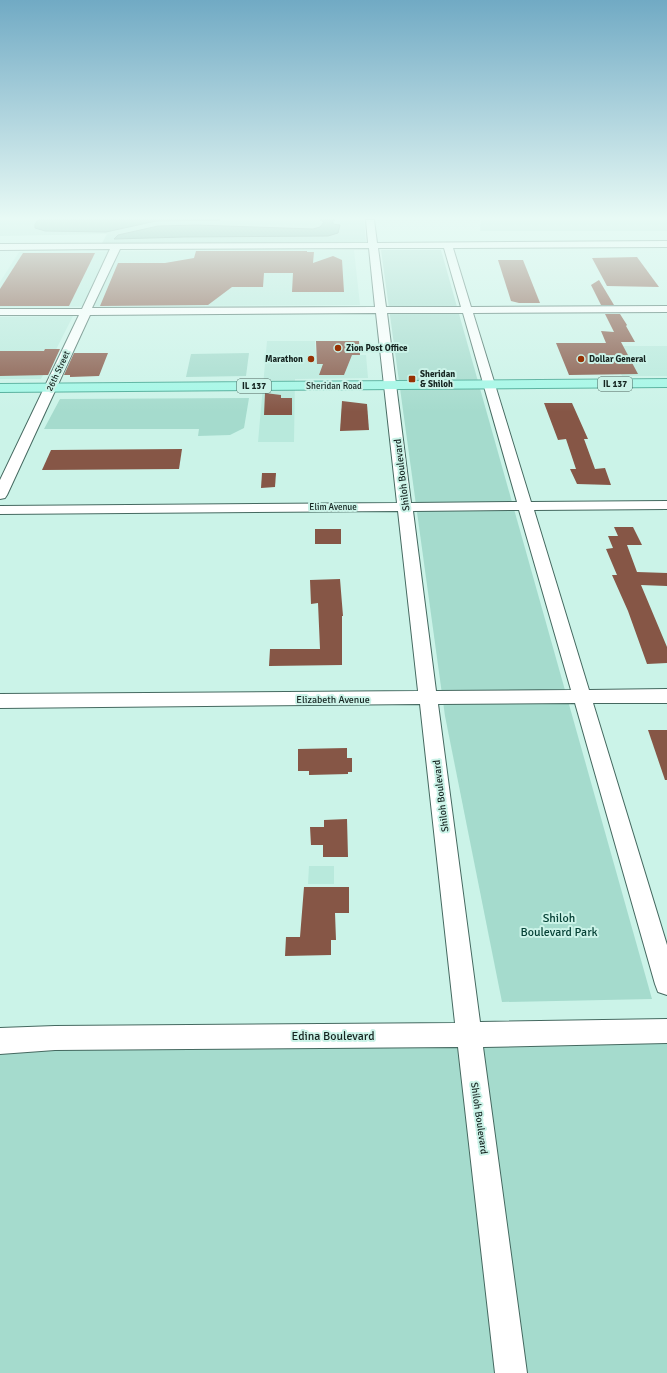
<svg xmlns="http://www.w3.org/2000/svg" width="667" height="1373" font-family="Signika,sans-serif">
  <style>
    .built { fill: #b8e9dc }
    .green { fill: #a5dbcd }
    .water { fill: #5e9c8e; stroke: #48786d }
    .building { fill: #865646 }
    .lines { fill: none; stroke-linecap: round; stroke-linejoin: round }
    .minor-casing { stroke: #456960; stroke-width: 2 }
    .primary-casing { stroke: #4aaa96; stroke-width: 2 }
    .minor { fill: #fff; fill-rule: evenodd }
    .primary { fill: #a3f7e6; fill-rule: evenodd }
    .poi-dot { fill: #973204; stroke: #cbf3e8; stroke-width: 1.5 }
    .labels { text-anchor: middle; stroke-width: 4; stroke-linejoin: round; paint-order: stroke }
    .far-poi-label { font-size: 9px; font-weight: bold; fill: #152420; stroke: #cbf3e8; text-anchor: start }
    .far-street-label { font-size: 9px; fill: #152420; stroke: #cbf3e8 }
    .shield { fill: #cbf3e8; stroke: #4c625c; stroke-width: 1 }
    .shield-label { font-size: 9px; font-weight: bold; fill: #152420 }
    .street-label { font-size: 10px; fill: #152420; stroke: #cbf3e8 }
    .near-park-label { font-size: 12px; fill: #064136; stroke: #cbf3e8 }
    .near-street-label { font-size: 12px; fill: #152420; stroke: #cbf3e8 }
  </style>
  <rect width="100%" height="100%" fill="#cbf3e8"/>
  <g class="built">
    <polygon points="354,250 360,305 0,307 0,282 19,252"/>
    <polygon points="73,316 41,379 0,379 0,317"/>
    <polygon points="267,341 315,341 316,355 366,355 368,378 295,379 294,442 258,442"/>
    <polygon points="607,346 667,346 667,376 622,376"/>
    <polygon points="309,866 334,866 334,884 308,884"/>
  </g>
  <g class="green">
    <polygon points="0,220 364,220 366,242 102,243 107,234 0,236"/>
    <polygon points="481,220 667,220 667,231 480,231"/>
    <polygon points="381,250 441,250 652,999 502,1002 445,716"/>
    <polygon points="249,353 246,376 186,377 191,354"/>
    <polygon points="249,398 244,428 230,435 198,436 199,429 44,429 60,399"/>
    <polygon points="667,1031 667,1373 0,1373 0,1041"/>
  </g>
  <g class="water">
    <polygon points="38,220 220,220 156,221 106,232 45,231 35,228 35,224"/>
    <polygon points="320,220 335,220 333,220 333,224 340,225 338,233 328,236 184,237 114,239 118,235 158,226 197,225 313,229 320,227 324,222"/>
  </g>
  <g class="building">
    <polygon points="196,251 307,251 307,252 314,252 313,263 333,256 342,260 344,292 292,292 293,273 264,273 263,287 232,287 208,305 100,306 118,263 165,263 194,258"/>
    <polygon points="23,253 95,253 69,306 0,306 0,289"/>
    <polygon points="637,257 659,287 607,286 592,258"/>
    <polygon points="498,260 523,260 540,303 519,303 511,301"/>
    <polygon points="599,280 614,305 601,305 591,285"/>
    <polygon points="605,314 620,314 627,325 626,326 635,342 621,342 638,374 569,375 556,343 606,343 601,331 614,332"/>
    <polygon points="316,341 359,341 360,355 352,355 344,375 319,375 323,364 317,364"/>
    <polygon points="45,349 60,349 48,375 0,376 0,351 44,351"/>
    <polygon points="74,353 108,353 99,376 70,377 70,375 64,375"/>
    <polygon points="265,393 281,395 281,398 292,398 292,415 264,415"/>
    <polygon points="342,401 367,404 369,430 340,431"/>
    <polygon points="544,403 572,403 588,439 584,439 595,469 605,468 611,485 577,484 570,469 576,469 566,439 558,440"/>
    <polygon points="182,449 179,469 42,470 51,450"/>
    <polygon points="262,473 276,473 275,487 261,488"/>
    <polygon points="614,527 633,527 642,545 627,545 637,572 667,573 667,586 641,585 667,647 667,663 647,664 628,611 612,575 617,575 606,549 613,548 608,536 618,536"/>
    <rect x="315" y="529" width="26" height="15"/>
    <polygon points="340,579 343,616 342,616 342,665 269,666 270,649 320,649 318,603 311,604 310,580"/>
    <polygon points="648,730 667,730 667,780 665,780"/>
    <polygon points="347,748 347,758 352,758 352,772 348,772 348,774 309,775 309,771 298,771 298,749"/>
    <polygon points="347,819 348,857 323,857 323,845 311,845 310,827 324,827 324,820"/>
    <polygon points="304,887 349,887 349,913 335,913 336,940 331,940 331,955 285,956 286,937 300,937"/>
  </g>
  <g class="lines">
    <defs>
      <path id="minor" d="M366 220H374L377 243 667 241V247L453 248 471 307 667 306V312L473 313 531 502 667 501V509L534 510 589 690 667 689V703H593L667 945V995L658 992 655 984 575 703 438 704 480 1022 667 1019V1043L483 1047 527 1373H495L458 1047 55 1050 0 1054V1028L55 1026 455 1023 420 704 0 708V694L418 691 398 511 0 514V506L397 503 376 313 90 315 7 495 5 498 0 499V480L79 315H0V309H82L110 249 0 250V244L368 243ZM369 248 375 307 92 308 120 249ZM378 248H444L461 307H386ZM387 313H463L517 502 411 503ZM519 510 571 690 436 691 413 511Z"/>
      <polygon id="primary" points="667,379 667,387 0,392 0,384"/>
    </defs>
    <use href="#minor" class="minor-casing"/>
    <use href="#primary" class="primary-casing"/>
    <use href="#minor" class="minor"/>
    <use href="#primary" class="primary"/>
  </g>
  <linearGradient id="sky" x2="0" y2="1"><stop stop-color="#71aac4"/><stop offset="0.53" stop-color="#e8faf5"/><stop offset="1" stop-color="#e8faf5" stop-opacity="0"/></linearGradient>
  <rect width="667" height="412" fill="url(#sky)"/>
  <g class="poi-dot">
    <circle cx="338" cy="348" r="4"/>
    <circle cx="311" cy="359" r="4"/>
    <circle cx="581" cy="359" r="4"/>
    <rect x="408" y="375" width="8" height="8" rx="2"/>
  </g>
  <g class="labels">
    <g class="far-poi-label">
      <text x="346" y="351">Zion Post Office</text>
      <text x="303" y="362" text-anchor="end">Marathon</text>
      <text x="589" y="362">Dollar General</text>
      <text x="420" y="377">Sheridan<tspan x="420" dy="10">&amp; Shiloh</tspan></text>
    </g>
    <g class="far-street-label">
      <text transform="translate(58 371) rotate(-65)" y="3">26th Street</text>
      <text x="334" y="389">Sheridan Road</text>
      <text x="333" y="510">Elim Avenue</text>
    </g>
    <g class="shield">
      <rect x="598" y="377" width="34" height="14" rx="3"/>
      <rect x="237" y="379" width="34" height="14" rx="3"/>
    </g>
    <g class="shield-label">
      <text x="615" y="387">IL 137</text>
      <text x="254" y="389">IL 137</text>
    </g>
    <g class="street-label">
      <text transform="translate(401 475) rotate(-97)" y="4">Shiloh Boulevard</text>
      <text x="333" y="703">Elizabeth Avenue</text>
      <text transform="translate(440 796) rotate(-97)" y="4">Shiloh Boulevard</text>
      <text transform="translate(480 1118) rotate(82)" y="4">Shiloh Boulevard</text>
    </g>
    <g class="near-park-label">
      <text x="559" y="922">Shiloh<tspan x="559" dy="14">Boulevard Park</tspan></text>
    </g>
    <g class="near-street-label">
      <text x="333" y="1040">Edina Boulevard</text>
    </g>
  </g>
</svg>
